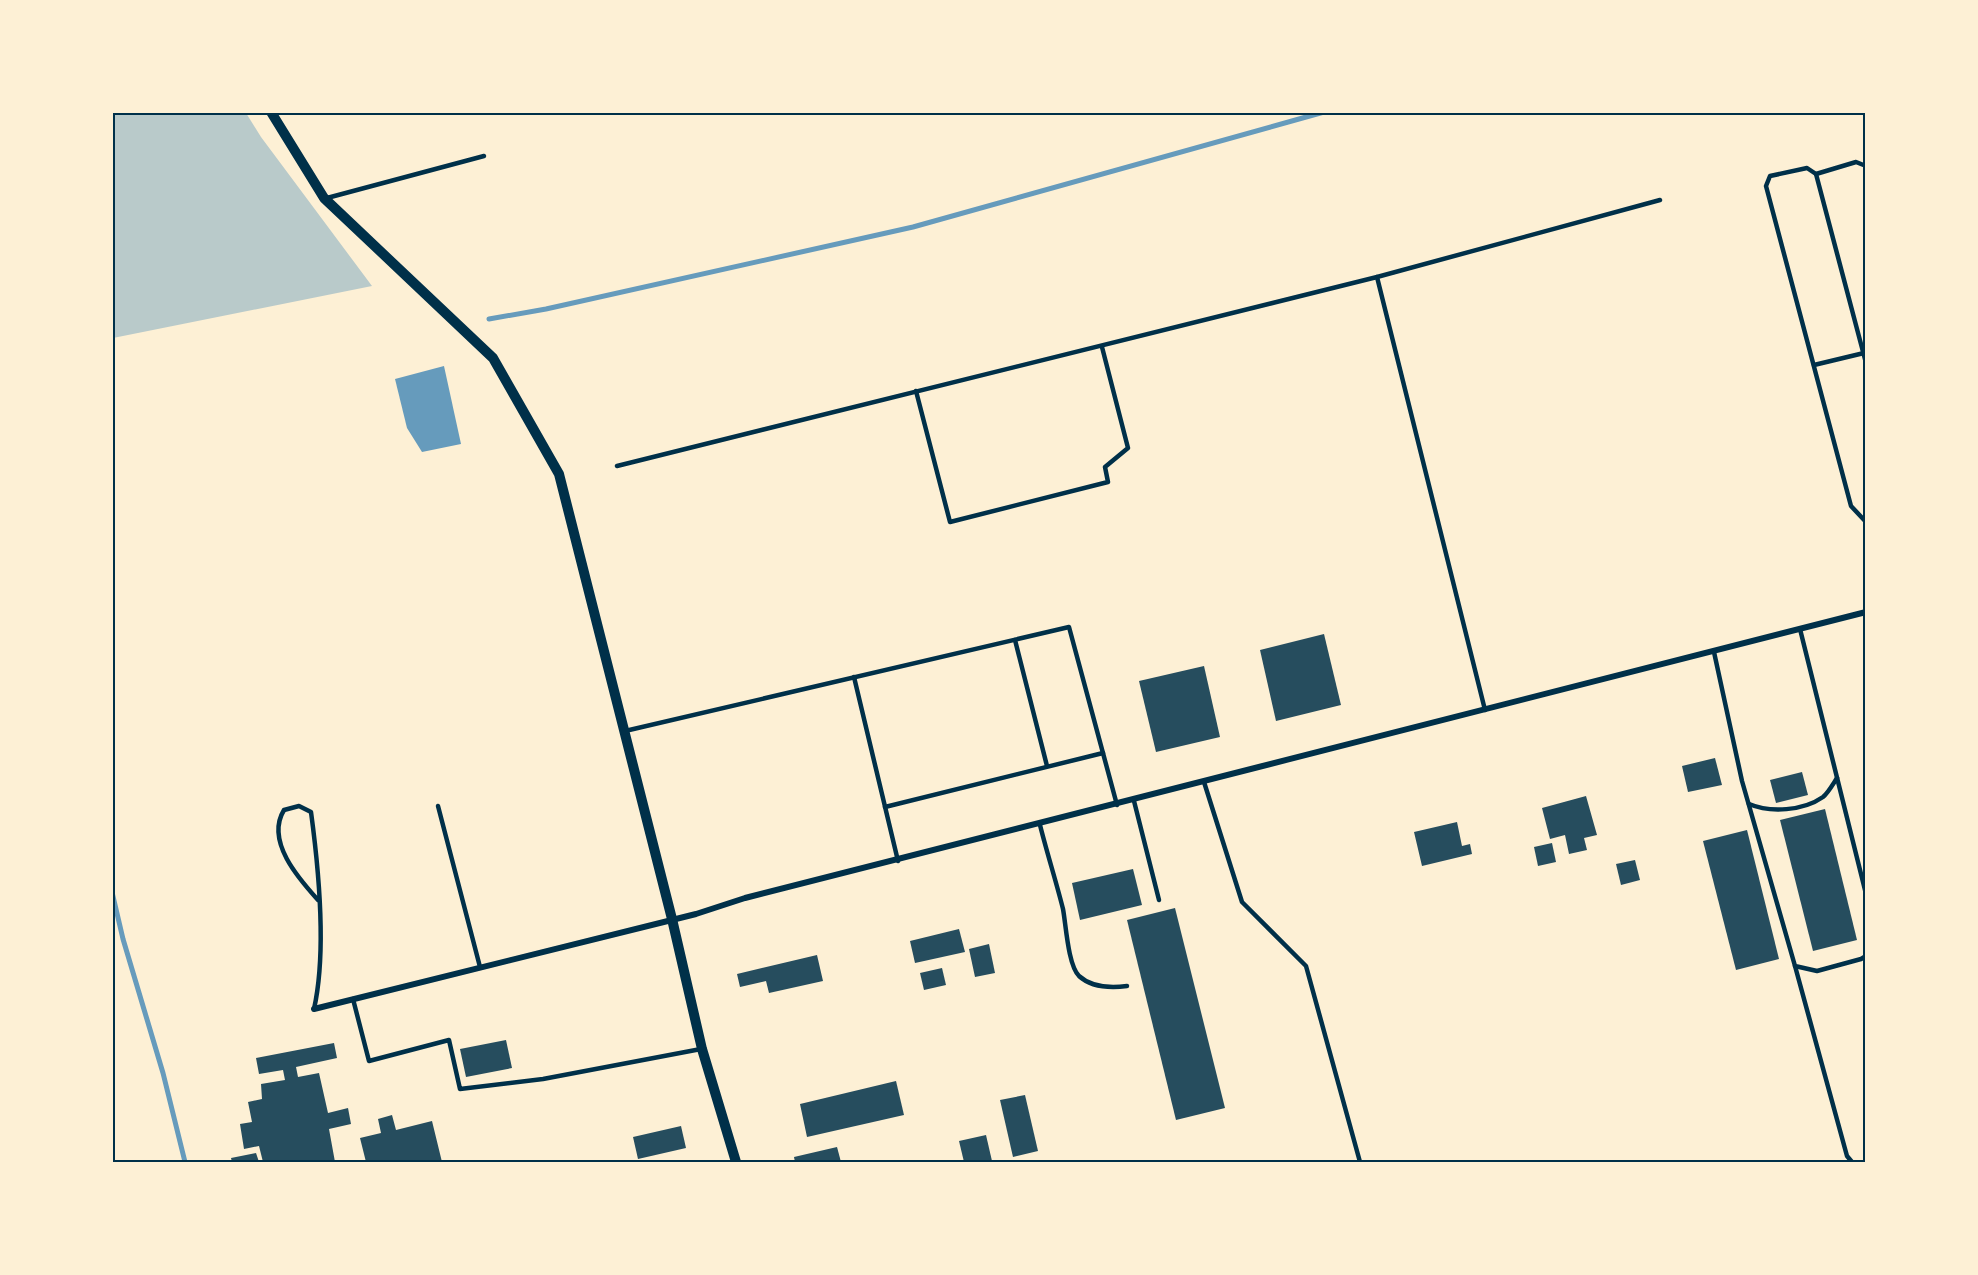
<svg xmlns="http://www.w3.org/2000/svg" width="1978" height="1275" font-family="'DM Sans',sans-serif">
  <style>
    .green { fill: #b9caca }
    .water { fill: #669bbc }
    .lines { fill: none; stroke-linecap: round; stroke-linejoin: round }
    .stream { stroke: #669bbc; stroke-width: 5 }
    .building { fill: #264d5e }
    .service { stroke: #003049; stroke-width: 4.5 }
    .minor { stroke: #003049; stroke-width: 6 }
    .tertiary { stroke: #003049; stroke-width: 10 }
    .neatline { fill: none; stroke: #003049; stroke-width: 2 }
  </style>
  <rect width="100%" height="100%" fill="#fdf0d5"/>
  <polygon class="green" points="113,112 246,113 261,137 372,286 113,338"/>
  <polygon class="water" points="444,366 461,444 422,452 407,428 395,379"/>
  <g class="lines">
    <g class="stream">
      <polyline points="489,319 546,309 913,227 1324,112"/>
      <polyline points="112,892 123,939 163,1073 185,1162"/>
    </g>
  </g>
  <g class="building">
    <polygon points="1324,634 1341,705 1276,721 1260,650"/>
    <polygon points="1204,666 1220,737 1156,752 1139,681"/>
    <polygon points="1715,758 1722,785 1688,792 1682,766"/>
    <polygon points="1802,772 1808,795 1776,803 1770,780"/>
    <polygon points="1586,796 1597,835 1584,838 1587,850 1569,854 1565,835 1550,839 1542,808"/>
    <polygon points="1825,809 1857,940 1813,951 1780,820"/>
    <polygon points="1457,822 1462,846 1470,844 1472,854 1422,866 1414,832"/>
    <polygon points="1747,830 1779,959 1736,970 1703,841"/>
    <polygon points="1552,843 1556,862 1538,866 1534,847"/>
    <polygon points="1635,860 1640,880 1621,885 1616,864"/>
    <polygon points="1133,869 1142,905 1080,920 1072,883"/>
    <polygon points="1175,908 1225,1108 1176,1120 1127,920"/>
    <polygon points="959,929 965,952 915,963 910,941"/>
    <polygon points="989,944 995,973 975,977 969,949"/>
    <polygon points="817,955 823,981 769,993 766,981 740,987 737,974"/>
    <polygon points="942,968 946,985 924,990 920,973"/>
    <polygon points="506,1040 512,1068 466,1077 460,1049"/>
    <polygon points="334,1043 337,1058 296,1067 298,1077 319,1073 328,1113 348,1108 351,1124 329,1129 335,1162 263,1162 259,1146 244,1149 240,1124 252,1122 248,1102 262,1099 261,1084 285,1080 283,1070 259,1074 256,1058"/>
    <polygon points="896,1081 904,1115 807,1137 800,1104"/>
    <polygon points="1025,1095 1038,1151 1013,1157 1000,1100"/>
    <polygon points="392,1115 396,1130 432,1121 442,1162 366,1162 360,1138 381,1133 378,1119"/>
    <polygon points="681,1126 686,1148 638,1159 633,1137"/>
    <polygon points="986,1135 992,1161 964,1162 959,1141"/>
    <polygon points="837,1147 841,1162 795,1162 794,1157"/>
    <polygon points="256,1153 259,1162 232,1162 231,1158"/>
  </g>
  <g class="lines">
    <g class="service">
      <polyline points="1816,174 1856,162 1866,166"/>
      <polyline points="327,198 484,156"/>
      <polyline points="1377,277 1485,710"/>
      <polyline points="1866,363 1816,174 1807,168 1770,176 1766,186 1851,506 1866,522"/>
      <polyline points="1814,365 1864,353"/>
      <polyline points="916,391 950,522 1108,482 1105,467 1128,448 1102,347"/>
      <polyline points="617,466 1377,277 1660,200"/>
      <polyline points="1800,629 1866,894"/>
      <polyline points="1015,640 1047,766"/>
      <polyline points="1714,652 1742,781 1795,966 1817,971 1861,959 1866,956"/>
      <polyline points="854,677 898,861"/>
      <polyline points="625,731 1069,627 1117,805"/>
      <polyline points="1204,782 1242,902 1306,966 1360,1162"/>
      <polyline points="1134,801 1159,900"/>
      <path d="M1749 804C1770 813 1803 811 1823 797 1828 793 1833 784 1837 778"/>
      <polyline points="438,806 480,967"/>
      <polyline points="885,807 1103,753"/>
      <path d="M1040 825C1047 853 1056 881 1063 909 1066 925 1068 965 1079 976 1092 988 1111 988 1127 986"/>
      <polyline points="1795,966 1847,1156 1852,1162"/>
      <polyline points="353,999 369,1061 449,1040 460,1089 543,1079 701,1049"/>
      <path d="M314 1009C327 951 319 871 311 812L299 806 284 810C265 841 299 879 318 900"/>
    </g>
    <polyline class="minor" points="314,1009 696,914 745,898 1866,612"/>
    <polyline class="tertiary" points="271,112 324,198 493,358 559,474 672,919 702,1049 736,1162"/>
  </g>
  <rect width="1978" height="1275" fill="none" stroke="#fdf0d5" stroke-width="228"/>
  <rect x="114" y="114" width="1750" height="1047" class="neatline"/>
</svg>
